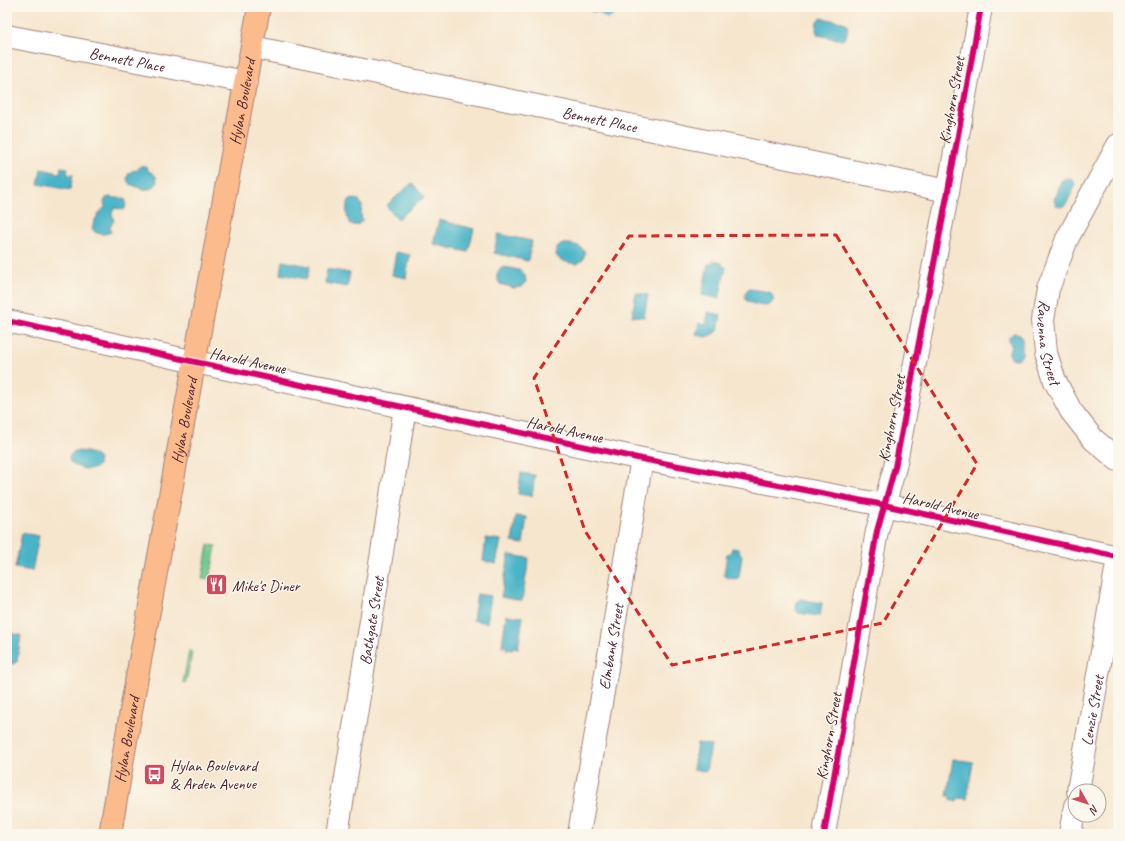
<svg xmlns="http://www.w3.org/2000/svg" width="1125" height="841" font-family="Caveat,sans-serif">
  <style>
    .green { fill: #6fca91; stroke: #5c745e }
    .water { fill: #49b4c7; stroke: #4a6a79 }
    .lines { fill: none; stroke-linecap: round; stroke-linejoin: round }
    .minor-casing { stroke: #a0827c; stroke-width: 24 }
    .major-casing { stroke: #a0827c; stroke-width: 24 }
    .minor { stroke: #fff; stroke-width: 22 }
    .major { stroke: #fbbb8c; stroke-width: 22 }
    .cycleway-casing { stroke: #fbf7ec; stroke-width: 8 }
    .cycleway { stroke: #d6006c; stroke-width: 6 }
    .marked { fill: none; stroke: #d62828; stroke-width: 3; stroke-dasharray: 8 5; stroke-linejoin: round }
    .labels { text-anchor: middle; stroke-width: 3; stroke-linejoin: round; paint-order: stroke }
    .street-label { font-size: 16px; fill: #4a1f2b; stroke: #fbf7ec }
    .poi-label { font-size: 16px; fill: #4a1f2b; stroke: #fbf7ec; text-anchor: start }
  </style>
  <rect width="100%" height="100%" fill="#fbf7ec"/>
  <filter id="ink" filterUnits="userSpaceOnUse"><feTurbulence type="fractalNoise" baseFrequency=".025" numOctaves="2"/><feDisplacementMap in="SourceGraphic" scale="8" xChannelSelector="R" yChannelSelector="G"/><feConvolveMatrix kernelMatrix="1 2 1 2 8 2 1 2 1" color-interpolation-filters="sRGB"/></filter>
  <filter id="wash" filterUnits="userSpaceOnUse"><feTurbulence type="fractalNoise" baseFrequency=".012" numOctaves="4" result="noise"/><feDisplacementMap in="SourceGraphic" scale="16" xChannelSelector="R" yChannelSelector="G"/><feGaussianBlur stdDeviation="0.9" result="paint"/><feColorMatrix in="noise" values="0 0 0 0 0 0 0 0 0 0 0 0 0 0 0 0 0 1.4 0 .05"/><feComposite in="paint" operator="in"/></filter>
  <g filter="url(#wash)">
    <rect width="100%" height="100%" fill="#f6e6ce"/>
    <g class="green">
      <polygon points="208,545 216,546 210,580 202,579"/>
      <polygon points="190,650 192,653 186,683 183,682 189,651"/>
    </g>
    <g class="water">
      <polygon points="588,7 615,7 616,12 612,17 606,18 597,11 595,12 590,11"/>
      <polygon points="822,18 846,23 848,28 846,37 842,40 818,35 816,30 817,21"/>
      <path d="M140 166H145L147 167 149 172H151L156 176 157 183C153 191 144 190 137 187 130 184 124 183 129 173L134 170 137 171Z"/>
      <polygon points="61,167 68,168 67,174 73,175 70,190 38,184 41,169 60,173"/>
      <path d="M1066 178C1080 180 1074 190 1069 198 1068 201 1066 205 1063 206 1060 208 1057 206 1055 204L1054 199 1057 194 1061 181Z"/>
      <polygon points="412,183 424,197 398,219 386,206"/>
      <path d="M110 197C114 199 121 197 125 199L126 202 125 209 123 210 116 208 113 210 112 214 114 221 110 226 111 232C105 235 96 235 92 229 94 220 98 213 105 207L104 202 106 198Z"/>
      <path d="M353 199 359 200 362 206 361 214 362 220C359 225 355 227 350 224 347 220 345 207 348 203 349 200 351 200 353 199Z"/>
      <polygon points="439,220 474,229 468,252 433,244"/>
      <polygon points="498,234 532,241 528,261 494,253"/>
      <path d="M563 244C572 244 581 244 585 253L583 260 577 264C570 263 554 261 556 251 557 247 560 245 563 244Z"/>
      <polygon points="396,252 410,255 406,278 392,275"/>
      <polygon points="282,261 310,266 307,279 280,274"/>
      <polygon points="713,261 722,263 722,266 726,267 719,299 702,295 708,264 712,264"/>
      <path d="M504 267 519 270 525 275 526 282 521 287 514 288 500 284C495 277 496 270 504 267Z"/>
      <polygon points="327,269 350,273 347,287 325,283"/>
      <path d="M750 289 770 292C772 295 774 298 773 301 769 310 755 304 748 302L746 300 745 295 747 290Z"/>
      <polygon points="636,293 648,295 644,317 632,316"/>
      <polygon points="708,312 721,315 718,331 707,337 696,335 699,323 706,324"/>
      <path d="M1015 333 1020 334C1023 339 1022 342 1022 347 1022 349 1022 352 1022 354 1020 362 1008 360 1009 352 1009 349 1011 347 1011 345 1007 340 1008 335 1015 333Z"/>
      <path d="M75 451C82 451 94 452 99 459L98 465C96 467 96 468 93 469 83 471 58 462 75 451Z"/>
      <polygon points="521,473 535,475 532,496 518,494"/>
      <polygon points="516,516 527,517 523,544 512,542"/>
      <polygon points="22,533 39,536 32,571 15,568"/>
      <polygon points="486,538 501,540 496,564 483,561"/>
      <polygon points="732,548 739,549 739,552 742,555 739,577 736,579 728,578 724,575 727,554 731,552"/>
      <polygon points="509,555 529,558 522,601 501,597"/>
      <polygon points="477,594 491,596 487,623 473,620"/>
      <polygon points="800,599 822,603 820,616 798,613 796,609 797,602"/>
      <polygon points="506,615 523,617 518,648 513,647 512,650 506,649 507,646 502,646"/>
      <polygon points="8,633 21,635 17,662 14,662 14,664 7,663"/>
      <polygon points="697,743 711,745 706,771 693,769"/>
      <polygon points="953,759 973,762 967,799 958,798 957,802 950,800 950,796 947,796"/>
    </g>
  </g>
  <g filter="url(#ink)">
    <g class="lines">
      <defs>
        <g id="minor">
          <path id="s1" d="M7 36 246 82"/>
          <path id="s2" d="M252 47 948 191"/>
          <path id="s3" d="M1118 145 1067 239 1048 289 1043 320 1046 353 1055 381 1071 411 1093 439 1118 460"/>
          <polyline points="7,321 642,459 884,505 1118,557"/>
          <path id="s4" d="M1078 791 1118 558"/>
          <path id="s5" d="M337 834 405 408"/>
          <path id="s6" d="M579 834 642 459"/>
          <polyline points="824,834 877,531 895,467 948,191 981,7"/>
          <polyline points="1070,834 1075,806"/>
        </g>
        <g id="major">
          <path id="s7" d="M110 834 135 688 259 7"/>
        </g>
      </defs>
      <use href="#minor" class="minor-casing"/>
      <use href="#major" class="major-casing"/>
      <use href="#minor" class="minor"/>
      <use href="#major" class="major"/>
      <defs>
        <g id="cycleway">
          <polyline points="7,321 642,459 884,505 1118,557"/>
          <polyline points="824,834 877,531 895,467 948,191 981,7"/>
        </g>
      </defs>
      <use href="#cycleway" class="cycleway-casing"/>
      <use href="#cycleway" class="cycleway"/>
    </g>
  </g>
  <path class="marked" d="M836 235 918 369 977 464 883 623 672 665 585 531 534 378 629 236Z"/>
  <defs>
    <symbol id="restaurant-square" viewBox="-11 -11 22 22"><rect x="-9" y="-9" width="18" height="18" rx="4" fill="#d1495b" stroke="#fbf7ec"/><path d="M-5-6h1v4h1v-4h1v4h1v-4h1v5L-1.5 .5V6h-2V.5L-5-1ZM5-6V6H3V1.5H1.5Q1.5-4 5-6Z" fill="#fff"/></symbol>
    <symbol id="bus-square" viewBox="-11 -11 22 22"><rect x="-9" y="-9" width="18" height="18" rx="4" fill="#d1495b" stroke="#fbf7ec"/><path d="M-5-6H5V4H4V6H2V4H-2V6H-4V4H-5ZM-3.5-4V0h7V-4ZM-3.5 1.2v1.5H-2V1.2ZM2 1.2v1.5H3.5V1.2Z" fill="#fff"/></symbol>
  </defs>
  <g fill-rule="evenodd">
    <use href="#restaurant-square" x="204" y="572" width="25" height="25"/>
    <use href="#bus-square" x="142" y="762" width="25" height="25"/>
  </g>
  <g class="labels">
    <g class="street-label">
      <text dy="6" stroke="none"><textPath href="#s1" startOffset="122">Bennett Place</textPath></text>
      <text transform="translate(951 100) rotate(-80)" y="6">Kinghorn Street</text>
      <text dy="6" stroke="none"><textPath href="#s7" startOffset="744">Hylan Boulevard</textPath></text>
      <text dy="6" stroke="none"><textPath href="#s2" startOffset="355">Bennett Place</textPath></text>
      <text dy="6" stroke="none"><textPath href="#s3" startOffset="215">Ravenna Street</textPath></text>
      <text transform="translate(248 360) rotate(12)" y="6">Harold Avenue</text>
      <text transform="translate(891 418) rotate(-79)" y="6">Kinghorn Street</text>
      <text dy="6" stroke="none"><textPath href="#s7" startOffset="420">Hylan Boulevard</textPath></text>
      <text transform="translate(565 429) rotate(12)" y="6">Harold Avenue</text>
      <text transform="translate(941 505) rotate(13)" y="6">Harold Avenue</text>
      <text dy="6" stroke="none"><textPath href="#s5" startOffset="216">Bathgate Street</textPath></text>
      <text dy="6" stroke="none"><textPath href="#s6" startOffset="190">Elmbank Street</textPath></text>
      <text dy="6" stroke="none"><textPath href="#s4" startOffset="82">Lenzie Street</textPath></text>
      <text transform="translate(828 736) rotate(-80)" y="6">Kinghorn Street</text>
      <text dy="6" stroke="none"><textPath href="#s7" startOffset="96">Hylan Boulevard</textPath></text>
    </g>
    <g class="poi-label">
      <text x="232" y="591">Mike's Diner</text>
      <text x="170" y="771">Hylan Boulevard<tspan x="170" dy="18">&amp; Arden Avenue</tspan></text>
    </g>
  </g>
  <rect width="1125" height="841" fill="none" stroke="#fbf7ec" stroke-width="24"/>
  <g transform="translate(1087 803) rotate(129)"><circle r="19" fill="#fbf7ec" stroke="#b4a19f"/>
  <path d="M0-3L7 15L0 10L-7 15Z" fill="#d1495b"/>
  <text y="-6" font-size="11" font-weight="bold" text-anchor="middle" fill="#4a1f2b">N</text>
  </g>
</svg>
